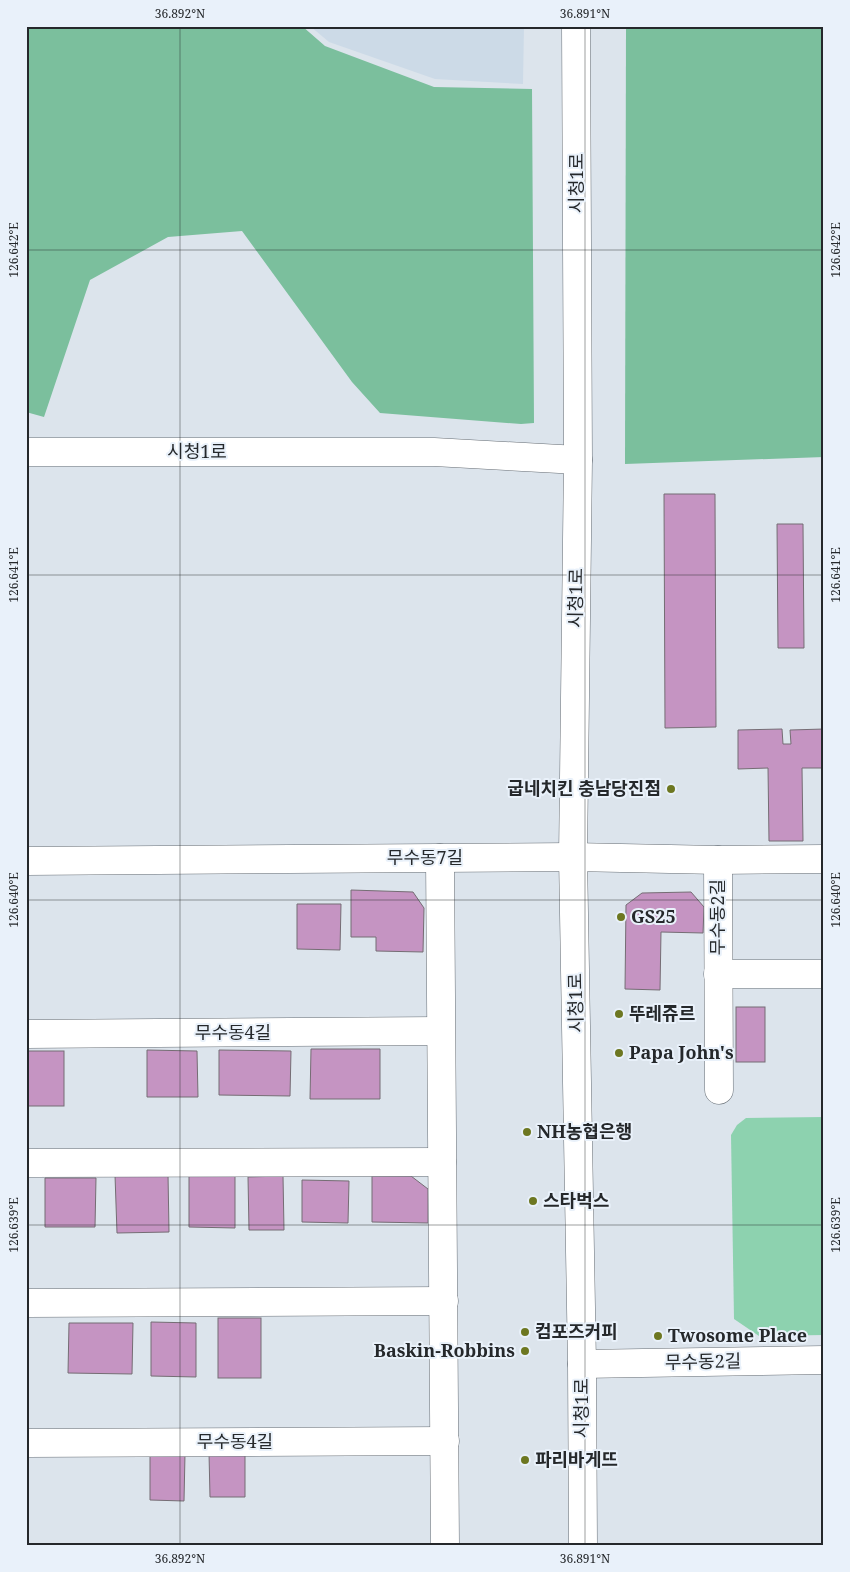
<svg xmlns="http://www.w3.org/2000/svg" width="850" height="1572" font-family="'Noto Serif','Noto Sans KR',serif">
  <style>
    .built { fill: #ccdae7 }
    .green { fill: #8dd2af }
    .forest { fill: #7bbf9d }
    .building { fill: #c594c2; stroke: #756d74 }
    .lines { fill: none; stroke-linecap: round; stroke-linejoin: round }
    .minor-casing { stroke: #676e75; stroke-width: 29 }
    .minor { stroke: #fff; stroke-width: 28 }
    .ticks { fill: none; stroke: #25282b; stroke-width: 1; stroke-opacity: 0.45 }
    .poi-dot { fill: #6d7721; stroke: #e9f1fa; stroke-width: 2 }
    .labels { text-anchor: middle; stroke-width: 4; stroke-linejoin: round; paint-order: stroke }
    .street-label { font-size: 18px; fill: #25282b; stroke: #e9f1fa }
    .poi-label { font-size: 18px; font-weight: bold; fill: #25282b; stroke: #e9f1fa; text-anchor: start }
    .neatline { fill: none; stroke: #25282b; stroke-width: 2 }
    .ticks-label { font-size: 12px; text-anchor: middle; fill: #25282b }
  </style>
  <rect width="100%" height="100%" fill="#dce4ec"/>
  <polygon class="built" points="310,26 524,26 523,84 435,79 329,42"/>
  <polygon class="green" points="824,1117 824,1335 759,1336 734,1319 731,1135 737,1125 746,1118"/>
  <g class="forest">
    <polygon points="26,26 302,26 325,46 434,87 532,89 534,423 521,424 380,413 352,382 242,231 168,237 90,280 44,417 26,412"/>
    <polygon points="626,26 824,26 824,457 625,464"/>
  </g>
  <g class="building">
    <polygon points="664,494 715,494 716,727 665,728"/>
    <polygon points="777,524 803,524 804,648 778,648"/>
    <polygon points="782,729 783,744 791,744 790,730 824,729 824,768 802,768 803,841 769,841 768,768 738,769 738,730"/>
    <polygon points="351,890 413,892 424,908 423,952 376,951 376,937 351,937"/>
    <polygon points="691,892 704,907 703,933 661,932 660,990 625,989 626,905 642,893"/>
    <polygon points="297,904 341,904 340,950 297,949"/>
    <rect x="736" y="1007" width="29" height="55"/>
    <polygon points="311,1049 380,1049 380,1099 310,1099"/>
    <polygon points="147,1050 197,1051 198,1097 147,1097"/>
    <polygon points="219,1050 291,1051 290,1096 219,1095"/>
    <rect x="26" y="1051" width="38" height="55"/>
    <polygon points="168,1174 169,1232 117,1233 115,1175"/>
    <polygon points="189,1174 235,1175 235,1228 189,1227"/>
    <polygon points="283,1176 284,1230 249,1230 248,1177"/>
    <polygon points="372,1176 411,1176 428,1189 428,1223 372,1222"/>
    <polygon points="45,1178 96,1178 95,1227 45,1227"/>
    <polygon points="302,1180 349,1181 348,1223 302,1222"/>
    <rect x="218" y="1318" width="43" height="60"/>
    <polygon points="151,1322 196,1323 196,1377 151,1376"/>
    <polygon points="69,1323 133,1323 132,1374 68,1373"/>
    <polygon points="150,1453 185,1454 184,1501 150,1500"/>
    <polygon points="209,1453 245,1453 245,1497 210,1497"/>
  </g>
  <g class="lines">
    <defs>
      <g id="minor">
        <polyline points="576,26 578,460 573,857 582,1364 583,1546"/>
        <polyline points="26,452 434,452 578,460"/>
        <polyline points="440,858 445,1546"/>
        <polyline points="718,860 719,1090"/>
        <polyline points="26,861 573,857 718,860 824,859"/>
        <polyline points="718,974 824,974"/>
        <polyline points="26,1034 440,1031"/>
        <polyline points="26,1163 442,1162"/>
        <polyline points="26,1303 444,1301"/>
        <polyline points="582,1364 824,1360"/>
        <polyline points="26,1443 445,1441"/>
      </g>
    </defs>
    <use href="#minor" class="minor-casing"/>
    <use href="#minor" class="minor"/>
  </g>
  <path class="ticks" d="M180 26V1546M585 26V1546M26 250H824M26 575H824M26 900H824M26 1225H824"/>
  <g class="poi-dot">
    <circle cx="671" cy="789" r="5"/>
    <circle cx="621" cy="917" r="5"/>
    <circle cx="619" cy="1014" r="5"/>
    <circle cx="619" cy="1053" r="5"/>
    <circle cx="527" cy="1132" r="5"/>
    <circle cx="533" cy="1201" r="5"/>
    <circle cx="525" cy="1332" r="5"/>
    <circle cx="658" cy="1336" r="5"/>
    <circle cx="525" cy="1351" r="5"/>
    <circle cx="525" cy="1460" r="5"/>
  </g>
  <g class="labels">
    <g class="street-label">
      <text transform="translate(577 183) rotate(-90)" y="6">시청1로</text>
      <text x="197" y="458">시청1로</text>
      <text transform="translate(576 598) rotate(-89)" y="6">시청1로</text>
      <text x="425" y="864">무수동7길</text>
      <text transform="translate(718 917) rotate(-90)" y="6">무수동2길</text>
      <text transform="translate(576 1003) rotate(-91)" y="6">시청1로</text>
      <text x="233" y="1039">무수동4길</text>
      <text transform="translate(703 1362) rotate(-1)" y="6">무수동2길</text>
      <text transform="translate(582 1408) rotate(-90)" y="6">시청1로</text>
      <text x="235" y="1448">무수동4길</text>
    </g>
    <g class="poi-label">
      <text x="661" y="795" text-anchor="end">굽네치킨 충남당진점</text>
      <text x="631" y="923">GS25</text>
      <text x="629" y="1020">뚜레쥬르</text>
      <text x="629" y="1059">Papa John's</text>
      <text x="537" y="1138">NH농협은행</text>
      <text x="543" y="1207">스타벅스</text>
      <text x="535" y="1338">컴포즈커피</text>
      <text x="668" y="1342">Twosome Place</text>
      <text x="515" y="1357" text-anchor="end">Baskin-Robbins</text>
      <text x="535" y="1466">파리바게뜨</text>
    </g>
  </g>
  <rect width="850" height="1572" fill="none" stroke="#e9f1fa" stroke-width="55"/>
  <rect x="28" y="28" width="794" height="1516" class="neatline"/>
  <g class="ticks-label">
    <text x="180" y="18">36.892°N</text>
    <text x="585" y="18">36.891°N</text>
    <text transform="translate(836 250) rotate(-90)" y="4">126.642°E</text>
    <text transform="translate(14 250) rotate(-90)" y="4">126.642°E</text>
    <text transform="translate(836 575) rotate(-90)" y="4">126.641°E</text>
    <text transform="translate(14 575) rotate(-90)" y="4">126.641°E</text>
    <text transform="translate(14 900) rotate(-90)" y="4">126.640°E</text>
    <text transform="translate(836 900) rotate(-90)" y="4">126.640°E</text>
    <text transform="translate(14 1225) rotate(-90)" y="4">126.639°E</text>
    <text transform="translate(836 1225) rotate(-90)" y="4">126.639°E</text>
    <text x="180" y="1563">36.892°N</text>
    <text x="585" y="1563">36.891°N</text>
  </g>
</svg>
